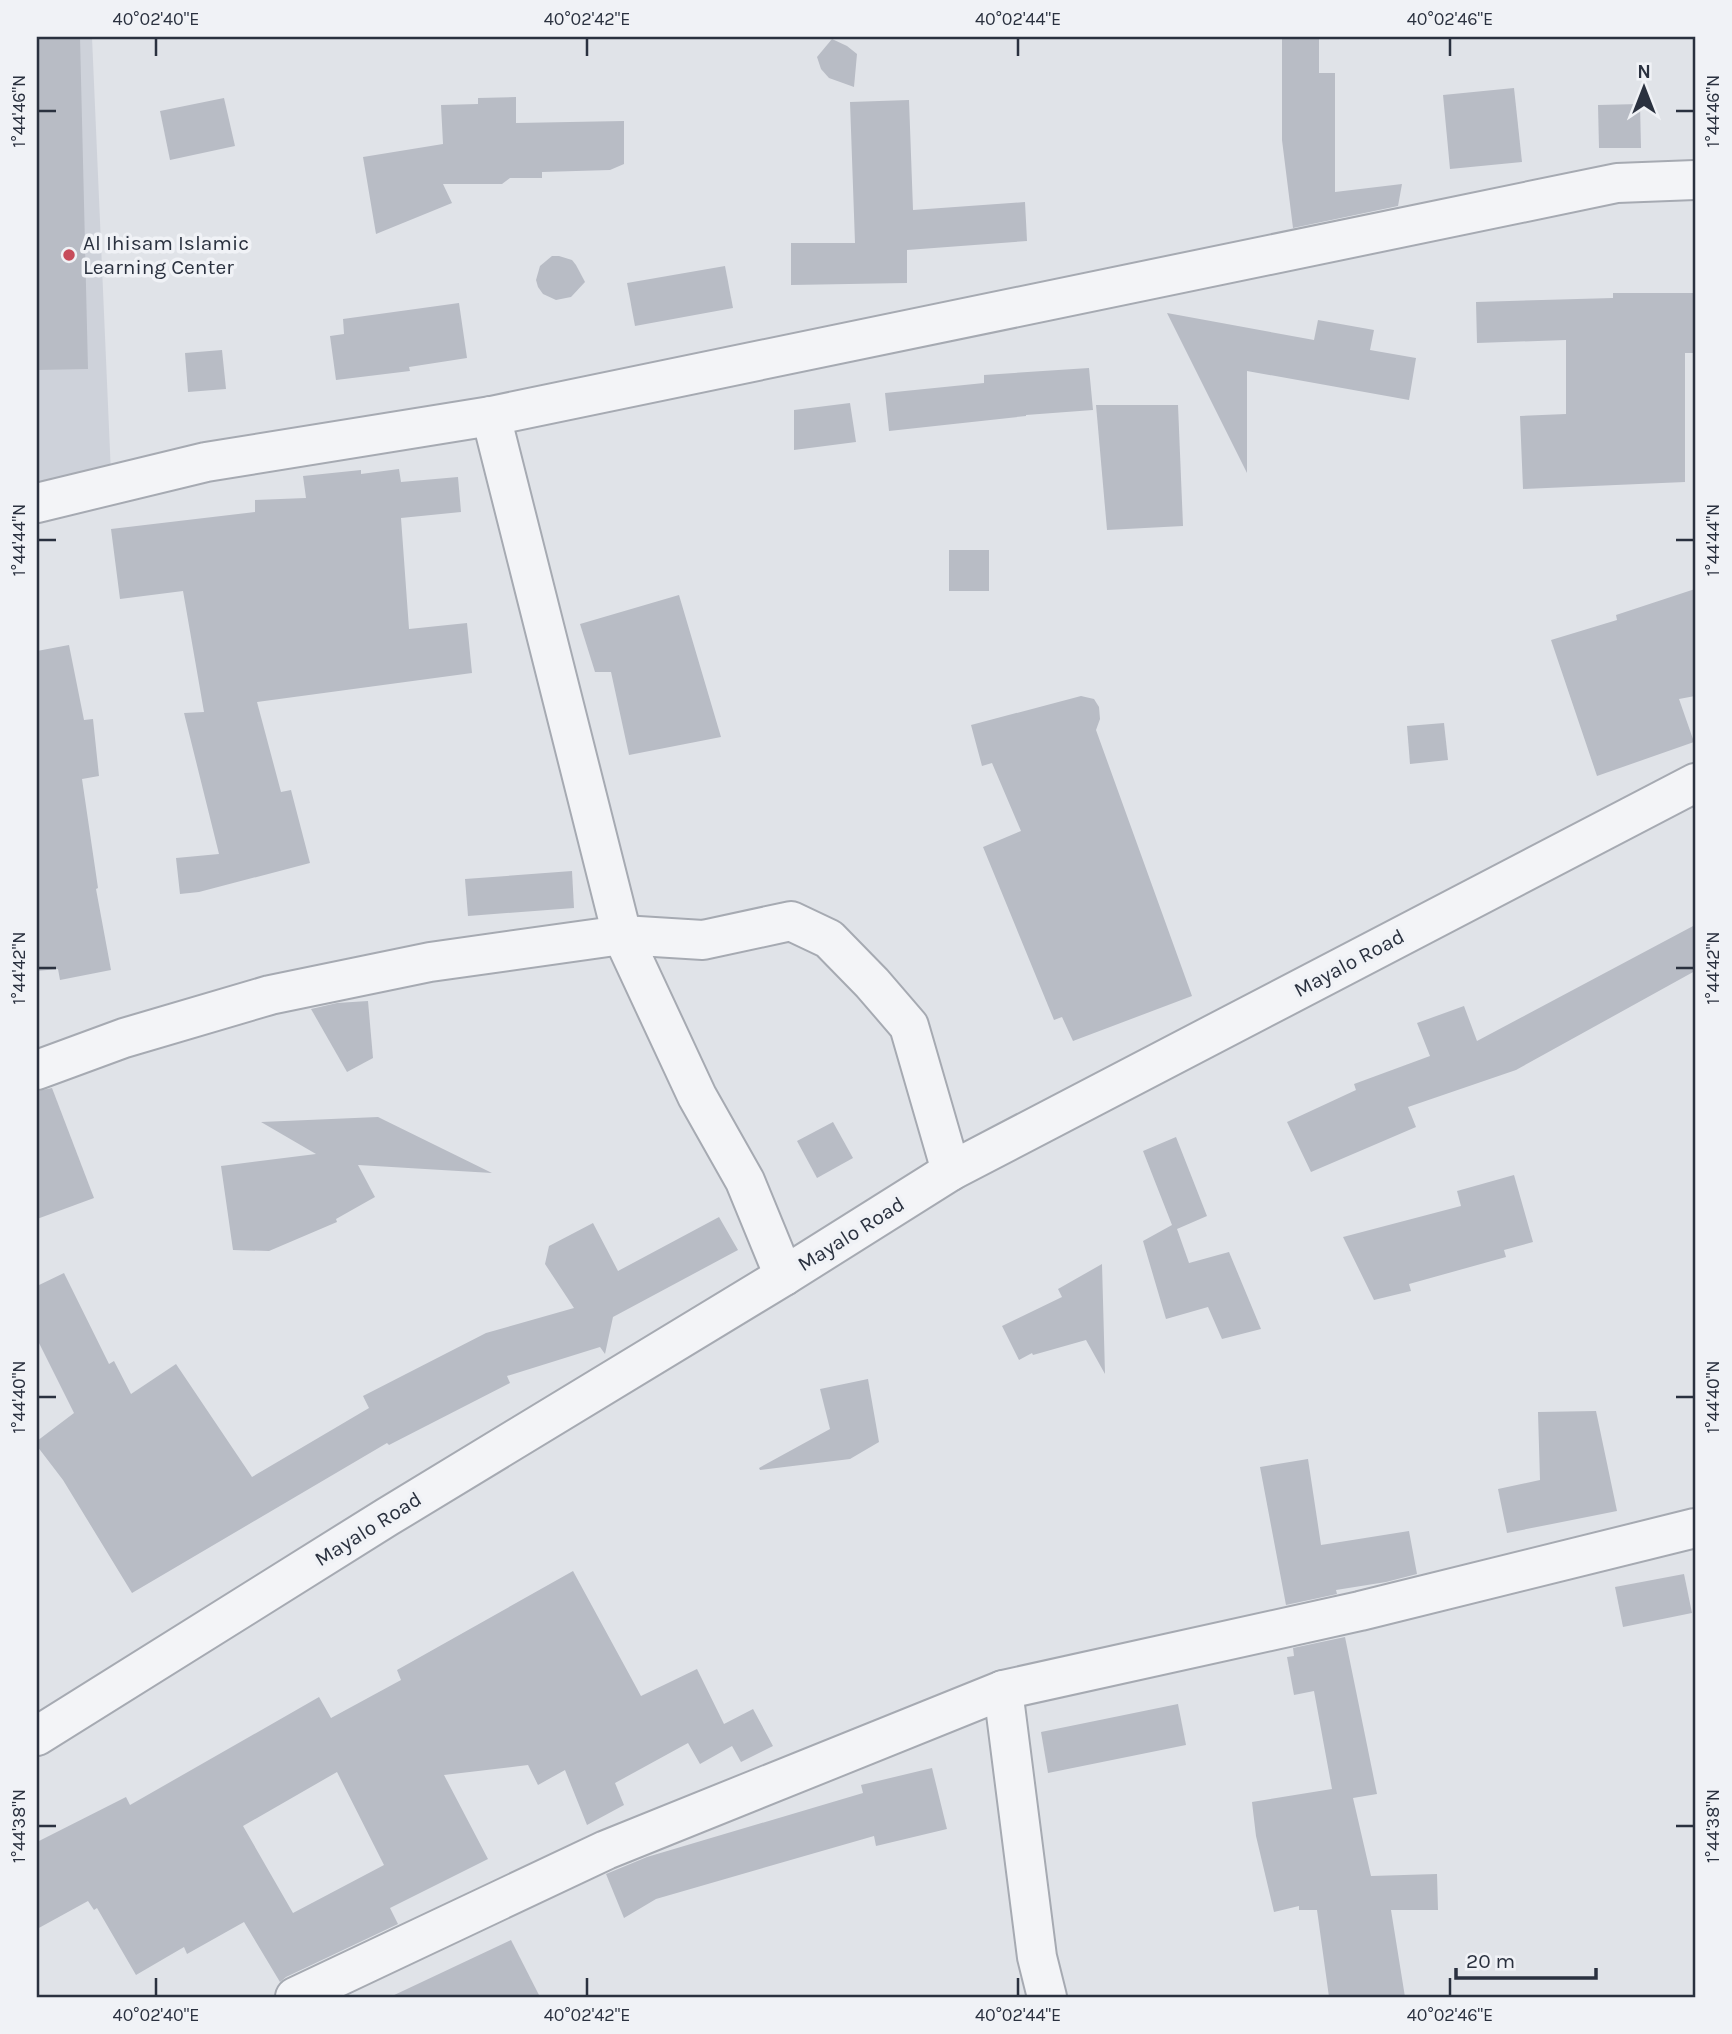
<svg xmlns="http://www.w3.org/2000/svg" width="1732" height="2034" font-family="Karla,sans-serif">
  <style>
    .built { fill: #ced2da }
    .building { fill: #b8bcc5; fill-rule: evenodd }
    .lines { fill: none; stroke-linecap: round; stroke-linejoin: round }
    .minor-casing { stroke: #a6aab2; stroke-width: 42 }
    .minor { stroke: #f3f4f7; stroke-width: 38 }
    .ticks { fill: none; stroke: #2a313f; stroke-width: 2.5 }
    .poi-dot { fill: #c74c5b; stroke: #f0f2f6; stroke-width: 2.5 }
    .labels { text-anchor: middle; stroke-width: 7; stroke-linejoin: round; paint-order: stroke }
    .poi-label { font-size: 21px; fill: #2a313f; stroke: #f0f2f6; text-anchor: start }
    .street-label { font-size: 21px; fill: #2a313f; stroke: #f0f2f6 }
    .neatline { fill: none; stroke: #2a313f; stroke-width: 2.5 }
    .ticks-label { font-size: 18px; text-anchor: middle; fill: #2a313f }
  </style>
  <rect width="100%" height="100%" fill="#e0e3e8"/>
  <polygon class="built" points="37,37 92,37 111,474 37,493"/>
  <g class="building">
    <polygon points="37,37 80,37 88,369 37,370"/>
    <polygon points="1282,37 1319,37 1319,73 1335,73 1335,192 1402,184 1398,206 1293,228 1282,140"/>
    <polygon points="832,39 847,46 857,54 854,87 829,78 821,69 817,57"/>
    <polygon points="1514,88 1522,162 1450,169 1443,95"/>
    <polygon points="516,97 516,123 624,121 624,164 610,170 542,172 542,178 510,178 502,184 443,184 452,203 376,234 363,157 443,144 441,105 478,104 478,98"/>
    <polygon points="224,98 235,146 170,160 160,111"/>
    <polygon points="909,100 913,210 1025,202 1027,241 907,250 907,283 791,285 791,243 855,243 850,102"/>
    <polygon points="1640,104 1641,148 1599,148 1598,105"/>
    <polygon points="552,256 559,256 572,260 576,265 585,282 571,297 556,300 543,294 538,287 536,280 540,266"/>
    <polygon points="725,266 733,308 635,326 627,283"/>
    <polygon points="1613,293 1695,293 1695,353 1685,353 1685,482 1523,489 1520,416 1566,414 1566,340 1477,343 1476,302 1613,298"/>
    <polygon points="459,303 467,358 409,367 410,371 336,380 330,336 344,334 343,319"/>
    <polygon points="1167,313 1314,340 1318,320 1374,330 1370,350 1416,358 1409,400 1247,371 1247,473"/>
    <polygon points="222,350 226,389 188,392 185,353"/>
    <polygon points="1089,368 1093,410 1026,415 1026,416 889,431 885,393 984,383 984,375"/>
    <polygon points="850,403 856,442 794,450 794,410"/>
    <polygon points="1096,405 1178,405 1183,526 1107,530"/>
    <polygon points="399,469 401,482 458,477 461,512 401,518 409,629 467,623 472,673 257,702 281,792 291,790 310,863 199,892 180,894 176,858 219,854 184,713 204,712 183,591 120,599 111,529 255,512 255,500 306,498 303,476 361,470 361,474"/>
    <rect x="949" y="550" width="40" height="41"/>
    <polygon points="1695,589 1695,696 1679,699 1694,742 1597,776 1551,640 1617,620 1616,615"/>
    <polygon points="679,595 721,737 629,755 611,672 595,672 580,624"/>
    <polygon points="69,645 84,720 93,719 99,776 82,779 98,888 96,889 111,970 60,980 58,969 37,971 37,651"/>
    <polygon points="1081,696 1094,699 1099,707 1100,719 1096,730 1192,996 1073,1041 1062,1017 1054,1020 983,847 1021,831 992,763 982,766 971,725"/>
    <polygon points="1444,723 1448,760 1410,764 1407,726"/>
    <polygon points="572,871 574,908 468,916 465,879"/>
    <polygon points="1695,925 1695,971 1516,1070 1408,1107 1416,1127 1311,1172 1287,1122 1356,1090 1354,1084 1430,1056 1417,1023 1464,1006 1477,1041"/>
    <polygon points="368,1001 373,1058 347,1072 311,1009 337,1003"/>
    <polygon points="52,1088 94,1198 37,1219 37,1091"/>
    <polygon points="378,1117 492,1173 358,1165 375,1197 336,1219 337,1222 269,1251 233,1250 221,1166 316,1154 261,1122"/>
    <polygon points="833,1122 853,1158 817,1178 797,1141"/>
    <polygon points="1176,1137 1207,1216 1177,1229 1189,1263 1229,1252 1261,1329 1222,1339 1208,1307 1166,1319 1143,1241 1172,1225 1143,1151"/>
    <polygon points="1514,1175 1533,1242 1504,1250 1506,1257 1409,1284 1411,1291 1374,1300 1343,1237 1461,1206 1457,1191"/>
    <polygon points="719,1217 738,1250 613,1317 605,1354 600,1347 507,1376 510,1383 389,1445 387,1443 132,1593 63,1480 37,1446 37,1441 74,1413 37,1339 37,1286 64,1273 109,1364 114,1361 131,1394 176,1364 252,1477 369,1408 363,1396 486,1333 574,1308 545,1264 549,1246 593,1223 618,1271"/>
    <polygon points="1102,1264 1105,1374 1086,1340 1033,1355 1032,1353 1019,1360 1002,1326 1062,1297 1058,1289"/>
    <polygon points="868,1379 879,1442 850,1459 760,1470 759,1468 830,1429 820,1389"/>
    <polygon points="1596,1411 1617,1511 1507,1533 1498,1489 1540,1480 1538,1412"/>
    <polygon points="1308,1459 1321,1545 1409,1531 1417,1574 1386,1582 1336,1590 1337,1594 1286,1605 1260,1467"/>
    <path d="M573 1571 641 1696 697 1669 724 1724 753 1709 773 1746 741 1762 732 1746 700 1764 688 1743 615 1783 624 1805 587 1825 565 1770 538 1785 528 1765 444 1775 488 1859 390 1908 398 1924 286 1977 280 1982 244 1922 187 1954 184 1947 136 1975 97 1908 94 1910 88 1901 37 1929V1842L126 1797 130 1805 319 1697 331 1718 401 1680 397 1670ZM337 1772 384 1865 293 1913 243 1826Z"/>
    <polygon points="1684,1574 1692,1613 1623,1627 1615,1587"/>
    <polygon points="1345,1637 1377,1794 1353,1798 1371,1876 1437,1874 1438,1910 1391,1910 1405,1997 1329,1997 1317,1910 1299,1910 1299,1906 1274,1912 1256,1836 1252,1802 1332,1789 1314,1691 1294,1695 1287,1657 1294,1656 1293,1648"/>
    <polygon points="1178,1704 1186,1745 1048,1773 1041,1732"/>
    <polygon points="932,1768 947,1829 876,1846 874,1836 656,1899 624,1918 606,1874 647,1857 863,1793 861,1785"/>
    <polygon points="511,1940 540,1997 390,1997"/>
  </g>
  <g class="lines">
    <defs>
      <g id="minor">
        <polyline points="491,416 622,935 697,1096 745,1181 784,1276"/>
        <polyline points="37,503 206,462 491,416 1617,183 1695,180"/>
        <polyline points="37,1070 124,1038 270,995 430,962 622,935 703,940 791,921 829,939 872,983 909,1026 951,1171"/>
        <polyline points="1003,1690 1037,1957 1047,1997"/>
        <polyline points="37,1736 387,1517 784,1276 951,1171 1695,783"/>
        <polyline points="295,1997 606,1850 1003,1690 1360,1611 1695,1528"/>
      </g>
    </defs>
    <use href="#minor" class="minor-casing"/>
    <use href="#minor" class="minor"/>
  </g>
  <path class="ticks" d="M156 38V56M587 38V56M1018 38V56M1450 38V56M38 111H56M1676 111H1694M38 540H56M1676 540H1694M38 968H56M1676 968H1694M38 1397H56M1676 1397H1694M38 1826H56M1676 1826H1694M156 1978V1996M587 1978V1996M1018 1978V1996M1450 1978V1996"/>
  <circle class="poi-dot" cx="69" cy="255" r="7"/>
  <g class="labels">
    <g class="poi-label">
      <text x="83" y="250">Al Ihisam Islamic<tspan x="83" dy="24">Learning Center</tspan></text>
    </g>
    <g class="street-label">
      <text transform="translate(1349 963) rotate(-28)" y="7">Mayalo Road</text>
      <text transform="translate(851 1234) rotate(-32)" y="7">Mayalo Road</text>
      <text transform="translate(368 1529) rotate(-32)" y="7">Mayalo Road</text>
    </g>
  </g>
  <rect width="1732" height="2034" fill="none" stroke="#f0f2f6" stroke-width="77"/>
  <g transform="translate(1644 88)" stroke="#f0f2f6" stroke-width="5" paint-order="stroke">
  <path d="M0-5L12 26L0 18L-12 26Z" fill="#2a313f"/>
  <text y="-10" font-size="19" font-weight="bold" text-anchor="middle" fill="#2a313f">N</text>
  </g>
  <path d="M1456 1968v10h140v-10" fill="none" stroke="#2a313f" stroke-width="3.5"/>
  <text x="1466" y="1968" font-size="21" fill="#2a313f" stroke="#f0f2f6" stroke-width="5" paint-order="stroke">20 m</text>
  <rect x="38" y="38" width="1656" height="1958" class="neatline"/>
  <g class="ticks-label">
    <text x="156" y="25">40°02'40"E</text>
    <text x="587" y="25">40°02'42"E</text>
    <text x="1018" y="25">40°02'44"E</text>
    <text x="1450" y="25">40°02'46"E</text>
    <text transform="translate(19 111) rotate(-90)" y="6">1°44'46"N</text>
    <text transform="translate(1713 111) rotate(-90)" y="6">1°44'46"N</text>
    <text transform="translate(19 540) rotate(-90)" y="6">1°44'44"N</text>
    <text transform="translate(1713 540) rotate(-90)" y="6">1°44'44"N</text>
    <text transform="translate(19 968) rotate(-90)" y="6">1°44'42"N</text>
    <text transform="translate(1713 968) rotate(-90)" y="6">1°44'42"N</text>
    <text transform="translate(19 1397) rotate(-90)" y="6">1°44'40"N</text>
    <text transform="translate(1713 1397) rotate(-90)" y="6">1°44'40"N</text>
    <text transform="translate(19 1826) rotate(-90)" y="6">1°44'38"N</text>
    <text transform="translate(1713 1826) rotate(-90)" y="6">1°44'38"N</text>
    <text x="156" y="2021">40°02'40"E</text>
    <text x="587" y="2021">40°02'42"E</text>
    <text x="1018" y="2021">40°02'44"E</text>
    <text x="1450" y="2021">40°02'46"E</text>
  </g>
</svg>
